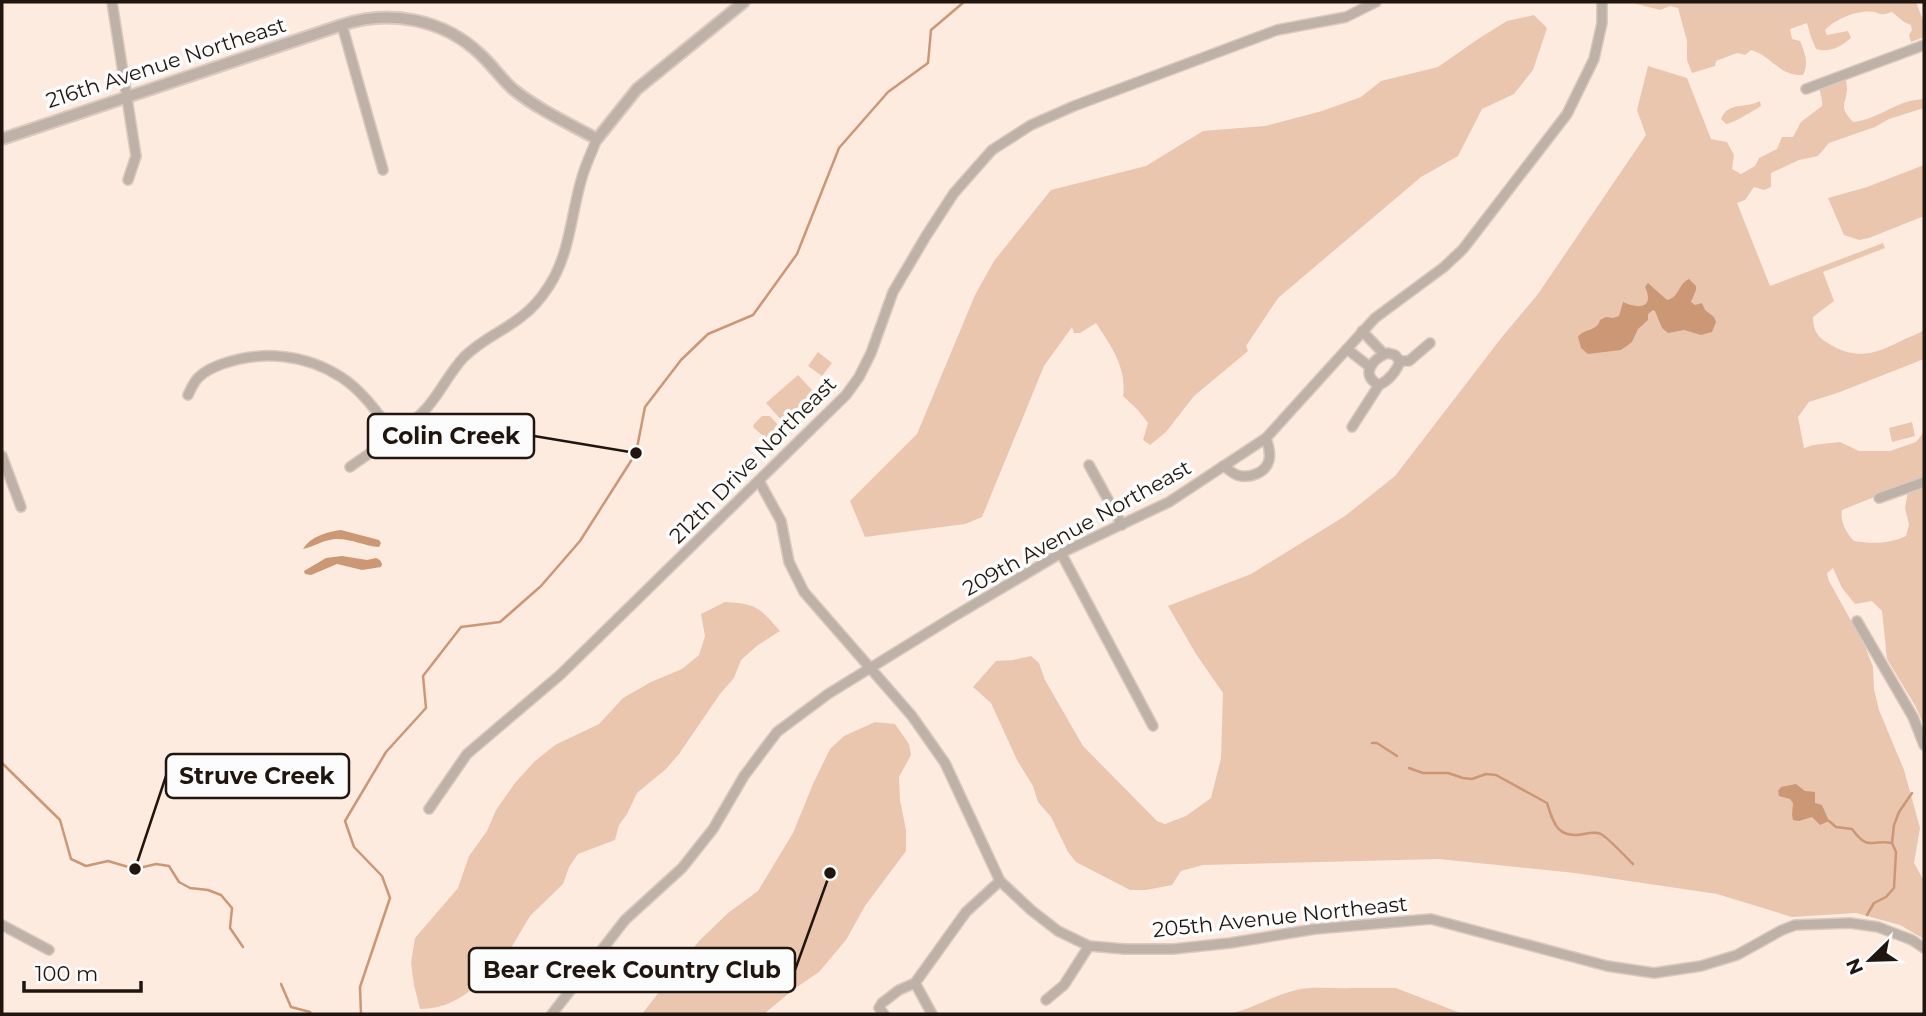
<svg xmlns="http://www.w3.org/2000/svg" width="1926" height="1016" font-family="Montserrat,sans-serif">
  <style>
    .green { fill: #ebc6ae }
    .water { fill: #cc9775 }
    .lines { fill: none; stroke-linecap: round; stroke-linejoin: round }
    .stream { stroke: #cc9775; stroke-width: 2.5 }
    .minor-casing { stroke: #dac9bf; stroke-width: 12 }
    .tertiary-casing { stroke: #dac9bf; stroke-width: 14 }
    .minor { stroke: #beb1a8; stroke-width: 9 }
    .tertiary { stroke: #beb1a8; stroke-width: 10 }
    .labels { text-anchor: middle; stroke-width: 7; stroke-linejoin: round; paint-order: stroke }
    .street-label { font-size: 21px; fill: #20160f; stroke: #fcfcfc }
    .leader { fill: none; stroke: #20160f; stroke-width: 2.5 }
    .callout-dot { fill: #20160f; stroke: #fcfcfc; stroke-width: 2.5 }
    .callout { fill: #fcfcfc; stroke: #20160f; stroke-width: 2.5 }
    .callout-label { font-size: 23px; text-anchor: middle; font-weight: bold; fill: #20160f }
  </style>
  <rect width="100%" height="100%" fill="#fdebe0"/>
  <g class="green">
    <path d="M1609 2H1916L1924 23V37L1911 42 1909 35 1912 30 1911 25 1904 22 1892 12C1888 13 1884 15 1880 14 1878 14 1876 12 1874 12 1859 9 1835 19 1825 30L1827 35 1848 31 1851 38C1840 47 1830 53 1816 49L1811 37 1807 23 1790 29 1792 39 1800 41C1805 53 1809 63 1803 75 1778 76 1771 55 1751 50L1745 55 1737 53 1716 61 1715 66 1692 73 1687 60V41L1678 8 1670 6 1660 10 1633 3Z"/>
    <path d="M1534 15 1547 28 1533 70 1514 94 1482 109 1458 156 1421 177 1278 298 1246 346 1248 351 1194 396 1166 432 1150 445 1143 440 1148 423 1138 410 1123 396C1127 368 1111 346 1096 323L1080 333H1074L1072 327 1044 366 982 517 965 524 865 537 850 501 917 434 975 295 994 261 1051 190 1146 166 1203 131 1265 126 1322 111 1361 97 1381 81 1438 67 1478 39 1507 21Z"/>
    <path d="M1648 66 1687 78 1711 139 1727 142 1734 155 1732 169 1741 174 1755 166 1759 158 1777 149 1782 137H1793L1801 122 1822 106C1823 98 1819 94 1820 87L1846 77C1846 81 1847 85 1847 89 1846 106 1838 106 1853 122 1881 119 1895 100 1924 99V108L1889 119 1875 127 1829 143 1818 156 1799 160 1771 173V187L1764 190 1754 187 1745 200 1737 203 1770 286 1883 243 1885 248 1823 272 1834 301 1813 317C1813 332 1819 339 1833 346 1860 361 1879 352 1905 339 1911 336 1918 334 1924 330V359L1840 392 1809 402 1798 417 1804 448 1813 445 1840 442 1859 451H1890L1916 442 1924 432V477L1842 510C1840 522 1846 532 1854 541 1873 544 1888 544 1906 536L1909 525 1905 508 1908 491 1924 486V726L1916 707 1887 659 1882 611 1872 601 1855 604 1842 588 1833 568 1827 573 1829 581 1865 646 1873 667 1874 689 1879 710 1904 770 1920 828 1914 863 1924 881V939L1900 925 1856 913 1792 917 1717 894 1575 873 1439 859 1203 865 1181 871 1172 885 1146 890H1130L1076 862 1068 852 1051 817 1038 802 1033 786 1017 760 991 703 973 687 996 661 1013 660 1031 656 1039 663 1045 680 1083 746 1157 821 1165 824 1186 816 1211 798 1221 758 1223 693 1196 654 1168 606 1251 574 1345 516 1395 476 1502 337 1538 294 1646 135 1637 110Z"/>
    <path d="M1760 101 1761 106C1753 111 1734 123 1726 124L1721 119C1728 101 1746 109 1760 101Z"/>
    <polygon points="1924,165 1924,216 1869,238 1859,240 1844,235 1828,198 1867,187"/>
    <polygon points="818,352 832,363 822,376 808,366"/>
    <polygon points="798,375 824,403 792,432 766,403"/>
    <polygon points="762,416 770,416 778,425 781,434 777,441 764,442 762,435 753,427 754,424"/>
    <polygon points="1912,422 1915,436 1892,442 1889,428"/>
    <path d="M725 602C757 604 759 607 780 631L758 645 741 660 734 678 720 694 679 754 666 769 637 793 627 814 619 825 615 840 578 854 569 867 563 884 530 916 511 948 497 953 487 958 488 974C470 994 448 1009 420 1009L414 985 411 963 415 938 458 888 469 856 487 831 496 810 515 783 534 762 555 745 599 724 623 698 651 682 682 669 699 655 705 636 701 614Z"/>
    <polygon points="875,722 895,724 909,744 911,755 899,777 900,800 906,830 906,851 865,906 846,940 819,972 794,989 764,1014 642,1014 699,941 728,913 758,891 793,833 813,784 830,749 844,736"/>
    <path d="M1352 988H1396L1463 1014H1228C1252 1009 1272 996 1296 990 1313 986 1334 989 1352 988Z"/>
  </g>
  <g class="water">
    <path d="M1689 279 1696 286V290L1691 302 1695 305 1702 303 1705 310 1714 317 1716 322 1712 332 1701 335 1684 330 1668 333 1662 328 1655 311 1653 310 1648 314V320L1638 329 1632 342 1621 350 1588 354 1581 348 1578 337C1584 328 1597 332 1600 320L1606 317 1613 318 1619 316 1623 302C1638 309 1655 309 1645 287L1648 283 1667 300C1679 298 1678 284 1689 279Z"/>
    <path d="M341 530 379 540 381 543 379 547C364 546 350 538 335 539 323 540 313 547 303 549 311 536 327 532 341 530Z"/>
    <polygon points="342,556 367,560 376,558 380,560 382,564 381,567 362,570 337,564 311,575 305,574 304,571 326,558"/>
    <polygon points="1796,784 1805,791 1815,792 1815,803 1822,805 1829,821 1820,825 1812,817 1799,821 1793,820 1792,815 1793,803 1790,799 1779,796 1778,791 1781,787"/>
  </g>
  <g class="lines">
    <g class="stream">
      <polyline points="1372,743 1377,743 1397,756"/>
      <polyline points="2,763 60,820 71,859 86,866 108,861 135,869 156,864 169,866 179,882 190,888 208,890 221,895 232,908 230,928 243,947"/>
      <path d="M1409 768 1423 773H1448L1463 778 1472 779 1486 774 1496 775 1547 803C1554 825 1558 839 1584 834 1589 833 1596 832 1601 834 1607 837 1627 858 1633 864"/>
      <path d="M1829 821 1836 827 1852 829C1869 852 1870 839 1892 843"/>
      <polyline points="1867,915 1874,903 1886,897 1894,888 1896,852 1892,843 1894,825 1899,812 1912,793"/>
      <polyline points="281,984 291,1007 310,1012 311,1014"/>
      <polyline points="361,1014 360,987 390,898 382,876 354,847 345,821 386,752 426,708 423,676 461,627 500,622 541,586 580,541 636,453 645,407 681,360 708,334 753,315 797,254 839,148 888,92 928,63 931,30 964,2"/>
    </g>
    <defs>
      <g id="minor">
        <polyline points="112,2 136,156 128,180"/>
        <polyline points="342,25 383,170"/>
        <polyline points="1806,89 1924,45"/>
        <polyline points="1362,331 1384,354"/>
        <polyline points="1347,349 1370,367"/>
        <path d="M1388 353 1395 355 1400 361C1397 371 1388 381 1379 385 1359 375 1373 358 1388 353Z"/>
        <polyline points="1400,361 1409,361 1430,343"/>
        <path d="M188 395C191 389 194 381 199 377 206 370 214 367 222 364 262 350 305 354 341 377 363 391 379 415 395 436"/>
        <polyline points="1352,427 1379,385"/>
        <polyline points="2,456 21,507"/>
        <polyline points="1089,465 1122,525"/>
        <path d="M1223 466C1227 468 1232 473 1237 475 1249 479 1266 473 1269 460 1271 452 1268 445 1266 438"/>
        <path d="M350 467C375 449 401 434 423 412 439 396 448 374 464 357 482 339 502 332 521 317 532 309 542 297 549 286 571 252 571 211 583 174 587 162 592 151 597 139"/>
        <polyline points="759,481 781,521 789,562 804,592 912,716 945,763 1000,881 1031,910 1058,931 1089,946 1125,949 1173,949 1230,943 1315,929 1431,919 1607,966 1654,973 1701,966 1737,955 1782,930 1795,925 1850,923 1878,927 1912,940 1924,948"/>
        <polyline points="1879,498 1924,482"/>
        <polyline points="1061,553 1153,726"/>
        <polyline points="1857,621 1913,717 1924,745"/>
        <polyline points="429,809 467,754 560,675 846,395 859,377 871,353 893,292 926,236 954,193 992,150 1031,125 1074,106 1277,30 1346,17 1376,2"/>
        <polyline points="2,925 49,950"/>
        <polyline points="915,983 932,1014"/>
        <polyline points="1046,1000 1064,985 1089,946"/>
        <polyline points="552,1014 625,920 682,868 713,829 744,776 777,732 828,694 953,617 1061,553 1169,502 1266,438 1375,318 1444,267 1463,249 1567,114 1594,59 1602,23 1602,2"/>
        <polyline points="884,1014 879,1008 882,1003 899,990 915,983 966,912 1000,881"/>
      </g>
      <path id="tertiary" d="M2 139 342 25C390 9 444 19 481 55 493 66 502 80 514 90 539 110 570 124 597 139L637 89 744 2"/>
    </defs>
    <use href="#minor" class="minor-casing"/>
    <use href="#tertiary" class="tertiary-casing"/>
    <use href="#minor" class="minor"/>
    <use href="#tertiary" class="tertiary"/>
  </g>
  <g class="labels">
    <g class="street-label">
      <text transform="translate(166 63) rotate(-18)" y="7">216th Avenue Northeast</text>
      <text transform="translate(753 460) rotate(-45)" y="7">212th Drive Northeast</text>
      <text transform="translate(1077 528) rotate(-29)" y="7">209th Avenue Northeast</text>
      <text transform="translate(1280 917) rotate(-6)" y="7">205th Avenue Northeast</text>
    </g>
  </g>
  <path class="leader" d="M636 453L534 436M135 869L166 776M830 873L795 970"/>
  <g class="callout-dot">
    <circle cx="636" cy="453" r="7"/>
    <circle cx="135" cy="869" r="7"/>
    <circle cx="830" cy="873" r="7"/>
  </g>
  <g class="callout">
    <rect x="368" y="414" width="166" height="44" rx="7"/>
    <rect x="166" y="754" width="183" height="44" rx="7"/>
    <rect x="469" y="948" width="326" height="44" rx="7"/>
  </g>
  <g class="callout-label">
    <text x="451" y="444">Colin Creek</text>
    <text x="257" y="784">Struve Creek</text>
    <text x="632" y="978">Bear Creek Country Club</text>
  </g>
  <rect width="1926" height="1016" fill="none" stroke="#20160f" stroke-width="7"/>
  <g transform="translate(1870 960) rotate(247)" stroke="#fcfcfc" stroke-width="5" paint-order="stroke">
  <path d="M0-5L12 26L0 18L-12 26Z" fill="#20160f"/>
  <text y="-10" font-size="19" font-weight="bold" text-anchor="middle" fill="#20160f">N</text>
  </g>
  <path d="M24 981v10h117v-10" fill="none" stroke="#20160f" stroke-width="3.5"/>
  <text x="35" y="981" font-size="21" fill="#20160f" stroke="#fcfcfc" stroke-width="5" paint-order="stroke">100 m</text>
</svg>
